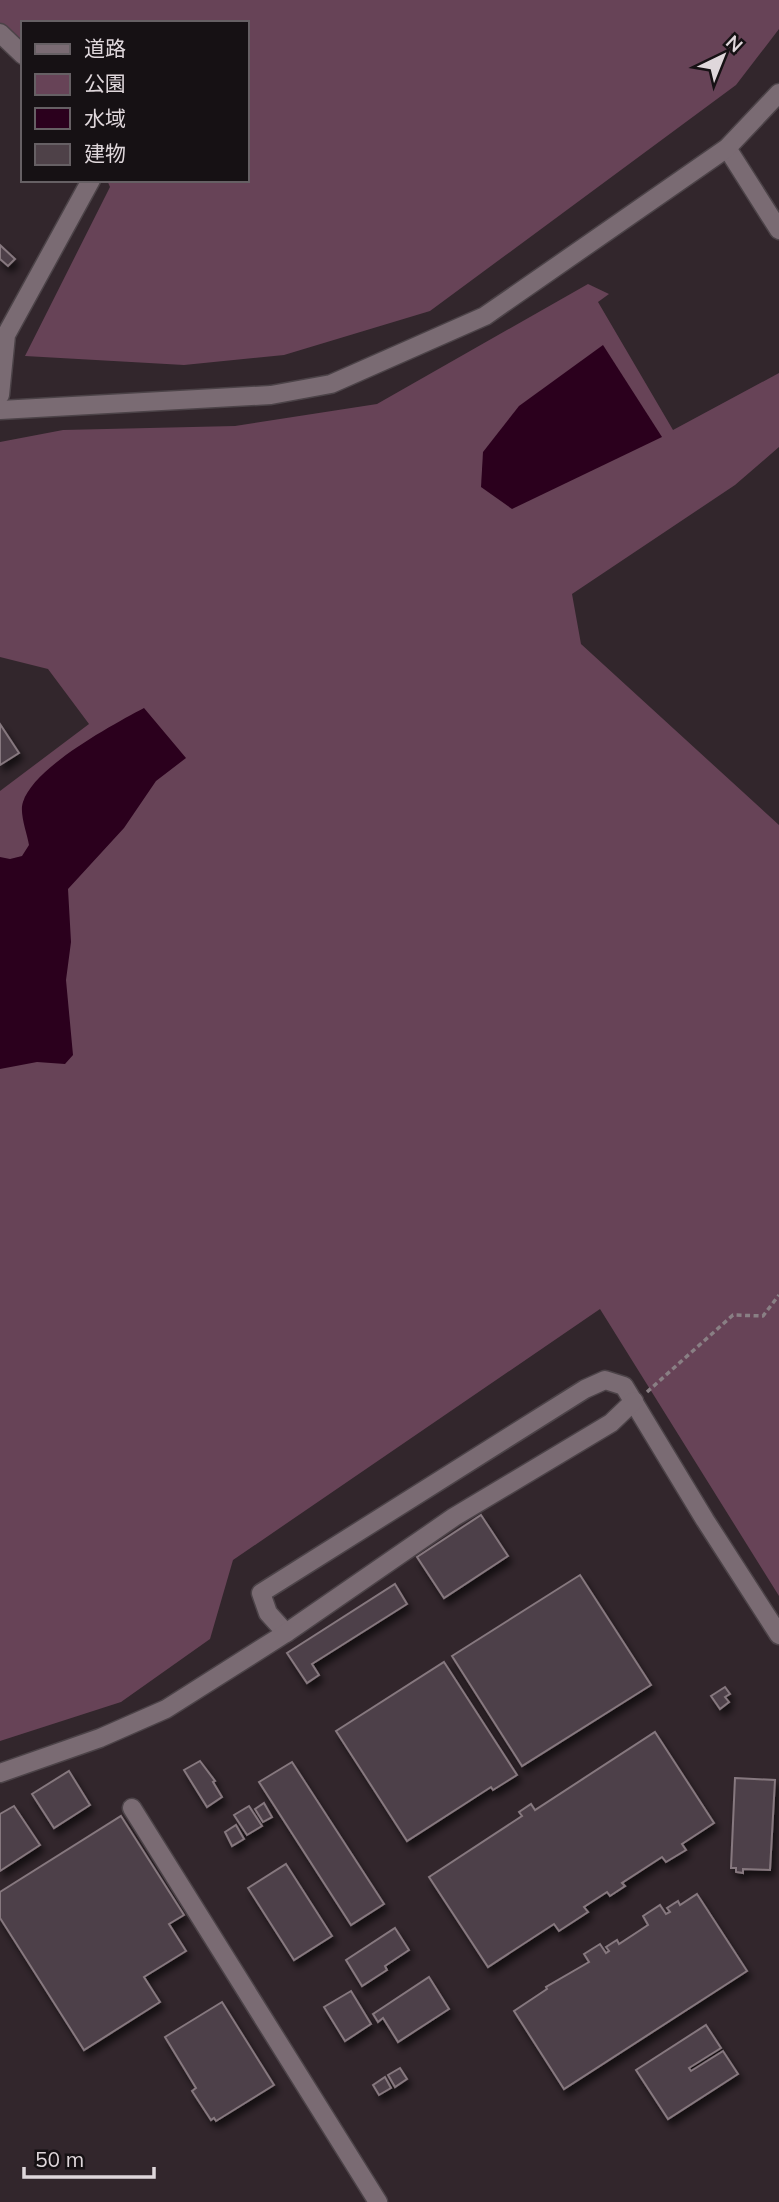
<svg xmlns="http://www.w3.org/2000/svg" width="779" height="2202" font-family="Mulish,'Noto Sans JP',sans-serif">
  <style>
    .green { fill: #674357 }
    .water { fill: #2b001d }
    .building { fill: #4e4148; stroke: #86787f; stroke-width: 2; filter: url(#shadow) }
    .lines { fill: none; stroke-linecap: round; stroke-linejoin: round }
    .minor-casing { stroke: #4c4348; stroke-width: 21 }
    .path { stroke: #897f84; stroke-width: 3.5; stroke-dasharray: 5 3.5; stroke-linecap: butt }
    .minor { stroke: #7a6b73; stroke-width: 18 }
  </style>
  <defs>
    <filter id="shadow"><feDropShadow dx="3.5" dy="6" stdDeviation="3.5" flood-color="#0009"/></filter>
  </defs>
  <rect width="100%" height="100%" fill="#32262c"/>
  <g class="green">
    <polygon points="0,0 779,0 779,29 736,85 430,311 284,355 184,365 25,356 110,187 107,180 247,180 247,23 23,23 23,44 0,23"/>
    <polygon points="588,284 609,294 598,302 673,430 779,373 779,447 735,485 572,594 581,644 779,825 779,1596 600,1309 233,1560 210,1639 121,1702 0,1741 0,791 89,724 48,669 0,657 0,442 63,430 235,426 377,404"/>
  </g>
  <g class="water">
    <polygon points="603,345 662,437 512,509 481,487 483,452 519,406"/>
    <path d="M144 708 186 758 156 781 124 828 68 889 71 942 66 980 73 1055 65 1064 37 1062 0 1069V857L10 859 22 856 29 845C27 833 19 813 23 802 34 767 112 725 144 708Z"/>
  </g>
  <g class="building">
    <polygon points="0,245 15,259 8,266 0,259"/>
    <polygon points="0,724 19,753 0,765"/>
    <polygon points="481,1515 508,1556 444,1598 417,1557"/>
    <polygon points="580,1575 651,1685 522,1766 452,1656"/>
    <polygon points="395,1584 407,1604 312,1664 319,1675 307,1683 287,1653"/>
    <polygon points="444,1662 517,1775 493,1790 491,1787 407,1841 336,1731"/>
    <polygon points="725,1687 730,1694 725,1697 729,1702 720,1709 711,1696"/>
    <polygon points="655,1732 714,1823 682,1844 686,1850 666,1862 662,1857 622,1883 625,1886 610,1896 607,1892 584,1907 588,1912 559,1931 554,1924 488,1967 429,1877 522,1816 519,1812 531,1804 535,1810"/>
    <polygon points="200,1761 215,1781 213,1782 222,1797 207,1807 184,1770"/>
    <polygon points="292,1762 384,1904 351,1925 259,1782"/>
    <polygon points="69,1771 90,1805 54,1828 32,1794"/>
    <polygon points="735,1778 775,1780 770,1870 743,1869 743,1873 736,1872 736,1868 731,1868"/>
    <polygon points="264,1803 272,1817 263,1822 255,1809"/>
    <polygon points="14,1806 40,1845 0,1871 0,1814"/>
    <polygon points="249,1806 262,1826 247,1835 234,1815"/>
    <polygon points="121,1816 184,1915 169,1924 186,1951 144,1977 160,2002 84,2050 0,1918 0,1892"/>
    <polygon points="236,1825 244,1839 232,1846 225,1832"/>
    <polygon points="286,1864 332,1936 294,1960 248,1888"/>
    <polygon points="697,1894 747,1971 564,2089 514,2011 547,1989 546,1987 589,1962 584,1954 600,1944 606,1953 609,1951 606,1947 617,1940 619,1944 648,1925 643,1916 660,1905 666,1914 670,1912 667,1908 678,1901 680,1905"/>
    <polygon points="395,1928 409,1950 385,1966 387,1970 362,1986 346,1960"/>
    <polygon points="429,1977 449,2009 398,2042 383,2018 378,2022 373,2014"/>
    <polygon points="351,1991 371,2024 345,2041 324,2007"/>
    <polygon points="222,2002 274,2085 216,2121 214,2118 211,2120 192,2091 196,2088 165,2037"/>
    <polygon points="706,2025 721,2048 689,2068 691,2071 723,2051 738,2074 668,2119 636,2070"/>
    <polygon points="400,2068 407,2079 395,2087 388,2075"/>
    <polygon points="385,2077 391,2088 379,2095 373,2085"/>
  </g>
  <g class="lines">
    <defs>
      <g id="minor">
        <polyline points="0,33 23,55"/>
        <polyline points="727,148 779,230"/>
        <polyline points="0,395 6,335 91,180"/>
        <polyline points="0,410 271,395 331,384 485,316 727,148 779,93"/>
        <polyline points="286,1633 268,1613 261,1593 585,1389 605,1380 624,1386 705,1520 779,1635"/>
        <polyline points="0,1773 100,1738 166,1709 286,1633 454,1517 611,1423 634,1401"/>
        <polyline points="132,1808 378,2202"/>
      </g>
    </defs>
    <use href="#minor" class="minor-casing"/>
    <polyline class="path" points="647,1392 733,1315 763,1316 779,1295"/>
    <use href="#minor" class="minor"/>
  </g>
  <rect x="21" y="21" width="228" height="161" fill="#161114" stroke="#666064" stroke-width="2"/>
  <rect x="35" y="44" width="35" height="10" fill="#7a6b73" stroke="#666064" stroke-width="2"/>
  <text x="84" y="56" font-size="21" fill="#dfd7db">道路</text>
  <rect x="35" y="74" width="35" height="21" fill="#674357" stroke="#666064" stroke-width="2"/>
  <text x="84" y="91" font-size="21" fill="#dfd7db">公園</text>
  <rect x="35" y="108" width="35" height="21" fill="#2b001d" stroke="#666064" stroke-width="2"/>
  <text x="84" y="126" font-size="21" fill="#dfd7db">水域</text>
  <rect x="35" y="144" width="35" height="21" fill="#4e4148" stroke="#666064" stroke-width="2"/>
  <text x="84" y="161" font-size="21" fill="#dfd7db">建物</text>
  <g transform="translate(723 56) rotate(43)" stroke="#161114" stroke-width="5" paint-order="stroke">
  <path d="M0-5L12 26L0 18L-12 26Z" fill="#dfd7db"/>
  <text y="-10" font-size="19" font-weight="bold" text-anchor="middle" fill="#dfd7db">N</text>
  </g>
  <path d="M24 2167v10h130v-10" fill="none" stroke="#dfd7db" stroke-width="3.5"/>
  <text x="35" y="2167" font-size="21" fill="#dfd7db" stroke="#161114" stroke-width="5" paint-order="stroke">50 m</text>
</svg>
